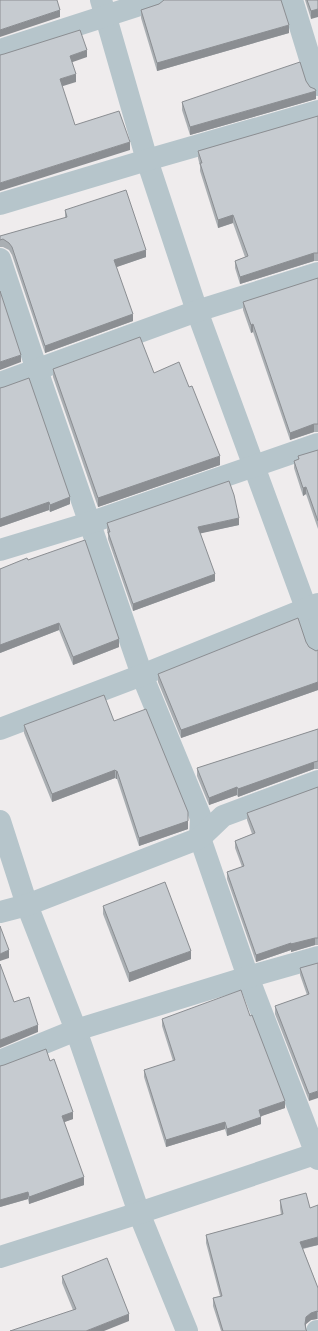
<svg xmlns="http://www.w3.org/2000/svg" width="318" height="1331" font-family="Mulish,sans-serif">
  <style>
    .lines { fill: none; stroke-linecap: round; stroke-linejoin: round }
    .minor { stroke: #b6c5cb; stroke-width: 22 }
    .wall { fill: #aaafb3 }
    .shaded-wall { fill: #8b8e92 }
    .building { fill: #c6cbd0; stroke: #8b8e92 }
  </style>
  <rect width="100%" height="100%" fill="#efeced"/>
  <g class="lines">
    <g class="minor">
      <polyline points="101,0 147,160 197,311 306,608 318,646"/>
      <polyline points="292,0 318,85"/>
      <polyline points="0,50 155,0"/>
      <polyline points="0,204 147,160 318,111"/>
      <polyline points="0,259 37,370 142,675 201,818 200,838 248,977 318,1159"/>
      <polyline points="0,383 197,311 318,273"/>
      <polyline points="0,550 89,523 318,444"/>
      <polyline points="0,729 142,675 318,604"/>
      <polyline points="0,821 27,905 76,1030 139,1213 187,1331"/>
      <polyline points="0,912 27,905 200,838 223,816 318,781"/>
      <polyline points="0,1061 76,1030 248,977 318,957"/>
      <polyline points="0,1257 139,1213 318,1153"/>
      <polyline points="317,1331 318,1331"/>
    </g>
  </g>
  <g class="wall">
    <polygon points="305,0 318,0 311,19"/>
    <polygon points="164,1 289,33 157,71 141,18 141,10 159,4"/>
    <polygon points="306,81 310,87 316,99 190,135 182,110 182,102"/>
    <polygon points="318,116 318,261 314,261 240,284 235,268 235,261 245,257 233,223 218,228 200,171 200,166 198,158 198,151"/>
    <polygon points="65,210 146,257 116,267 133,321 45,353 12,255 9,250 3,247 0,247 0,236 65,218"/>
    <polygon points="318,278 318,432 314,432 290,440 253,332 251,333 243,310 243,302"/>
    <polygon points="53,369 220,465 98,507 53,377"/>
    <polygon points="0,388 70,504 50,512 49,510 0,527"/>
    <polygon points="318,450 318,529 306,494 303,496 294,468 294,461 298,459 298,456"/>
    <polygon points="107,523 239,525 200,533 215,581 133,611 108,539 108,535 107,530"/>
    <polygon points="28,560 119,647 73,665 59,630 0,653 0,569"/>
    <polygon points="306,642 309,647 316,651 318,650 318,690 181,738 158,682 158,674"/>
    <polygon points="114,721 188,820 188,829 139,846 117,779 116,779 115,778 52,802 24,733 24,725"/>
    <polygon points="318,729 318,769 314,769 238,797 237,795 209,805 197,776 197,768"/>
    <polygon points="318,787 318,945 315,945 291,952 291,950 256,962 227,879 227,872 242,867 235,848 235,841 252,834 247,820 247,813"/>
    <polygon points="103,906 191,959 129,982 103,914"/>
    <polygon points="318,963 309,1101 275,1014 275,1006 307,995 300,975 300,968"/>
    <polygon points="162,1019 285,1108 261,1116 261,1124 227,1136 225,1129 166,1147 144,1077 144,1070 173,1061 162,1026"/>
    <polygon points="50,1061 73,1119 64,1122 84,1185 29,1204 28,1199 0,1207"/>
    <polygon points="280,1200 318,1245 303,1249 318,1288 318,1319 317,1319 311,1320 306,1324 306,1328 307,1331 221,1331 213,1306 213,1298 220,1296 206,1243 206,1235 281,1215 280,1208"/>
    <polygon points="62,1276 129,1321 73,1310 62,1283"/>
  </g>
  <g class="shaded-wall">
    <polygon points="318,9 318,17 311,19 311,11"/>
    <polygon points="60,10 60,17 0,37 0,30"/>
    <polygon points="289,25 289,33 157,71 157,63"/>
    <polygon points="87,50 87,57 70,63 70,56"/>
    <polygon points="76,74 76,82 60,87 60,79"/>
    <polygon points="316,91 316,99 190,135 190,127"/>
    <polygon points="130,142 130,150 0,191 0,183"/>
    <polygon points="233,215 233,223 218,228 218,220"/>
    <polygon points="146,250 146,257 114,268 114,260"/>
    <polygon points="314,253 314,261 240,284 240,277"/>
    <polygon points="133,314 133,321 45,353 45,346"/>
    <polygon points="253,324 253,332 251,333 251,325"/>
    <polygon points="21,355 21,362 0,370 0,362"/>
    <polygon points="314,424 314,432 290,440 290,433"/>
    <polygon points="220,456 220,465 98,507 98,498"/>
    <polygon points="306,487 306,494 303,496 303,488"/>
    <polygon points="70,497 70,504 50,512 50,505"/>
    <polygon points="49,502 49,510 0,527 0,519"/>
    <polygon points="239,518 239,525 198,534 198,527"/>
    <polygon points="215,574 215,581 133,611 133,604"/>
    <polygon points="59,623 59,630 0,653 0,645"/>
    <polygon points="119,639 119,647 73,665 73,657"/>
    <polygon points="318,682 318,690 181,738 181,730"/>
    <polygon points="314,762 314,769 238,797 238,789"/>
    <polygon points="115,770 115,778 52,802 52,794"/>
    <rect x="116" y="771" width="1" height="8"/>
    <polygon points="237,787 237,795 209,805 209,798"/>
    <polygon points="188,812 188,829 139,846 139,838"/>
    <polygon points="315,938 315,945 291,952 291,944"/>
    <polygon points="291,943 291,950 256,962 256,955"/>
    <polygon points="9,950 9,958 0,961 0,954"/>
    <polygon points="191,951 191,959 129,982 129,973"/>
    <polygon points="38,1025 38,1032 0,1048 0,1040"/>
    <polygon points="318,1091 318,1098 309,1101 309,1094"/>
    <polygon points="285,1101 285,1108 259,1117 259,1110"/>
    <polygon points="73,1112 73,1119 62,1123 62,1116"/>
    <polygon points="261,1117 261,1124 227,1136 227,1129"/>
    <polygon points="225,1122 225,1129 166,1147 166,1140"/>
    <polygon points="84,1177 84,1185 29,1204 29,1197"/>
    <polygon points="28,1192 28,1199 0,1207 0,1200"/>
    <polygon points="318,1237 318,1245 300,1249 300,1242"/>
    <polygon points="317,1311 317,1319 311,1320 306,1324 305,1331 305,1324 306,1317 311,1313"/>
    <polygon points="129,1314 129,1321 104,1331 86,1331"/>
  </g>
  <g class="building">
    <polygon points="0,0 57,0 60,10 0,30"/>
    <polygon points="164,0 281,0 289,25 157,63 141,10 159,4"/>
    <polygon points="307,0 318,0 318,9 311,11"/>
    <polygon points="80,30 87,50 70,56 76,74 60,79 75,125 119,111 130,142 0,183 0,55 4,54"/>
    <polygon points="300,62 306,81 310,87 315,89 316,91 190,127 182,102"/>
    <polygon points="318,116 318,253 314,253 240,277 235,261 248,256 233,215 218,220 200,163 202,163 198,151"/>
    <polygon points="126,190 146,250 114,260 133,314 45,346 12,247 9,243 3,239 0,240 0,236 67,217 65,210"/>
    <polygon points="318,278 318,424 314,424 290,433 253,324 251,325 243,302"/>
    <polygon points="0,291 21,355 0,362"/>
    <polygon points="140,337 154,373 179,362 189,387 192,386 220,456 98,498 53,369"/>
    <polygon points="29,378 70,497 50,505 49,502 0,519 0,388 4,387"/>
    <polygon points="318,450 318,521 306,487 303,488 294,461 299,459 298,456"/>
    <polygon points="229,481 234,495 239,518 198,527 215,574 133,604 108,532 110,532 107,523"/>
    <polygon points="85,540 119,639 73,657 59,623 0,645 0,569 27,558 28,560"/>
    <polygon points="298,618 306,642 309,647 316,651 318,650 318,682 181,730 158,674"/>
    <polygon points="104,695 114,721 146,709 188,812 188,821 139,838 117,771 116,771 115,770 52,794 24,725"/>
    <polygon points="318,729 318,761 314,762 238,789 237,787 209,798 197,768"/>
    <polygon points="318,787 318,938 315,938 291,944 291,943 256,955 227,872 244,866 235,841 255,833 247,813"/>
    <polygon points="165,882 191,951 129,973 103,906"/>
    <polygon points="0,926 9,950 0,954"/>
    <polygon points="318,963 318,1091 309,1094 275,1006 309,994 300,968"/>
    <polygon points="0,964 14,1002 29,997 38,1025 0,1040"/>
    <polygon points="241,990 250,1016 252,1015 285,1101 259,1110 261,1117 227,1129 225,1122 166,1140 144,1070 175,1060 162,1019"/>
    <polygon points="46,1049 50,1061 54,1059 73,1112 62,1116 84,1177 29,1197 28,1192 0,1200 0,1066 4,1065"/>
    <polygon points="306,1193 310,1208 318,1205 318,1237 300,1242 318,1288 318,1312 317,1311 311,1313 306,1317 305,1324 306,1330 307,1331 223,1331 213,1298 222,1296 206,1235 283,1214 280,1200"/>
    <polygon points="107,1258 129,1314 86,1331 10,1331 76,1309 62,1276"/>
  </g>
</svg>
